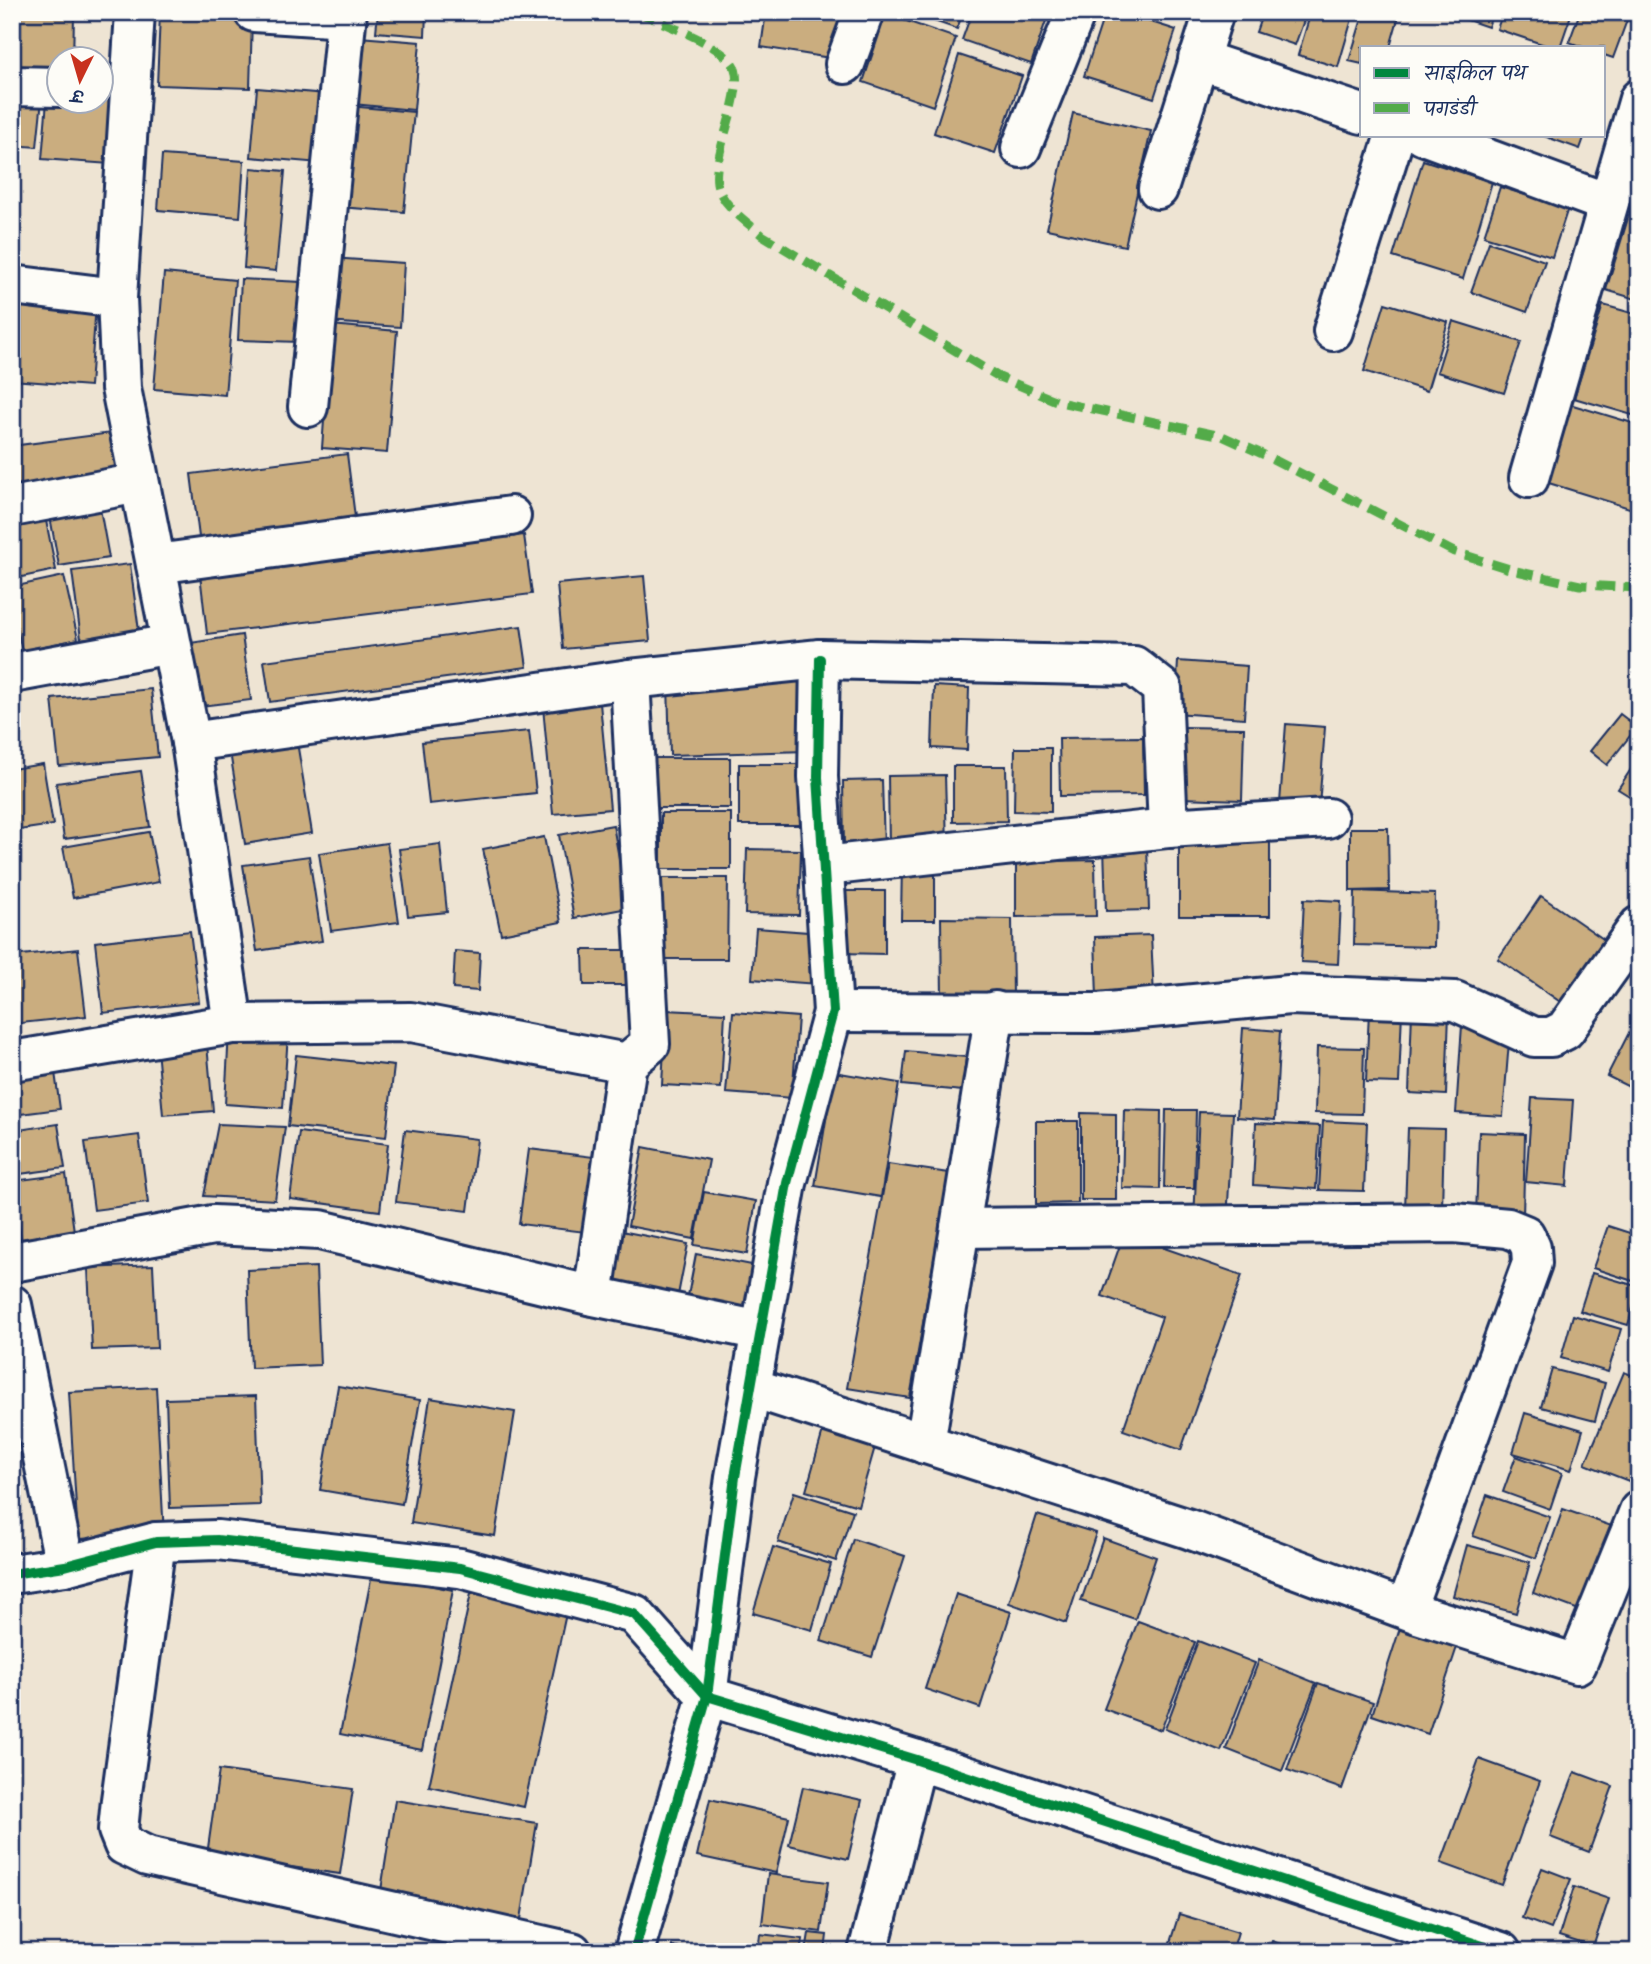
<svg xmlns="http://www.w3.org/2000/svg" width="1651" height="1964" font-family="Kalam,'Playpen Sans Deva',sans-serif">
  <style>
    .building { fill: #caad7f; stroke: #1b2f5e; stroke-width: 2 }
    .lines { fill: none; stroke-linecap: round; stroke-linejoin: round }
    .minor-casing { stroke: #1b2f5e; stroke-width: 44 }
    .minor { stroke: #fdfcf7; stroke-width: 38 }
    .quiet { stroke: #52ab49; stroke-width: 9; stroke-dasharray: 18 9; stroke-linecap: butt }
    .cycleway-casing { stroke: #fdfcf7; stroke-width: 15 }
    .cycleway { stroke: #00873e; stroke-width: 10 }
  </style>
  <rect width="100%" height="100%" fill="#eee4d3"/>
  <filter id="ink" filterUnits="userSpaceOnUse"><feTurbulence type="fractalNoise" baseFrequency=".0143" numOctaves="2"/><feDisplacementMap in="SourceGraphic" scale="14" xChannelSelector="R" yChannelSelector="G"/><feConvolveMatrix kernelMatrix="1 2 1 2 8 2 1 2 1" color-interpolation-filters="sRGB"/></filter>
  <g filter="url(#ink)">
    <g class="building">
      <polygon points="378,12 426,13 425,36 376,32"/>
      <polygon points="766,12 851,14 843,60 761,47"/>
      <polygon points="908,12 963,12 957,29"/>
      <polygon points="972,12 1049,12 1031,64 962,40"/>
      <polygon points="1105,12 1120,12 1176,30 1154,98 1084,76"/>
      <polygon points="1263,12 1307,12 1295,45 1256,32"/>
      <polygon points="1311,12 1354,12 1338,67 1298,55"/>
      <polygon points="1364,12 1400,12 1390,47 1362,47 1362,64 1349,61"/>
      <polygon points="1444,12 1493,12 1488,27"/>
      <polygon points="1503,12 1572,12 1560,47 1551,47 1497,29"/>
      <polygon points="1580,12 1630,12 1613,58 1604,55 1604,47 1583,47 1569,42"/>
      <polygon points="12,14 74,16 73,60 60,60 60,82 12,81"/>
      <polygon points="160,14 252,18 250,88 157,85"/>
      <polygon points="886,14 956,38 933,106 863,82"/>
      <polygon points="359,37 420,42 414,110 353,104"/>
      <polygon points="959,55 1022,76 995,153 934,133"/>
      <polygon points="257,88 326,94 320,163 251,157"/>
      <polygon points="48,89 60,102 102,102 102,94 117,95 110,164 42,159"/>
      <polygon points="12,96 42,99 37,147 12,145"/>
      <polygon points="349,106 414,112 404,212 339,207"/>
      <polygon points="1073,113 1151,131 1125,246 1047,229"/>
      <polygon points="1541,135 1585,135 1580,149"/>
      <polygon points="162,155 244,161 240,217 158,210"/>
      <polygon points="1423,160 1492,182 1463,279 1393,257"/>
      <polygon points="251,168 285,171 276,271 244,268"/>
      <polygon points="1500,187 1568,208 1552,257 1484,236"/>
      <polygon points="1637,189 1639,189 1639,300 1606,290"/>
      <polygon points="1489,242 1545,261 1527,312 1471,292"/>
      <polygon points="331,258 404,263 400,327 327,322"/>
      <polygon points="164,273 235,280 225,395 154,389"/>
      <polygon points="241,279 302,282 299,342 238,340"/>
      <polygon points="14,298 96,304 90,386 12,380"/>
      <polygon points="1385,303 1448,322 1427,391 1364,371"/>
      <polygon points="1603,305 1639,315 1639,417 1574,398"/>
      <polygon points="1453,321 1521,342 1504,393 1437,372"/>
      <polygon points="331,325 397,331 387,453 322,448"/>
      <polygon points="1563,402 1639,425 1639,511 1539,480"/>
      <polygon points="111,433 117,478 12,491 12,446"/>
      <polygon points="347,454 356,525 200,545 191,474"/>
      <polygon points="99,503 109,558 59,566 49,511"/>
      <polygon points="44,511 56,570 12,579 12,518"/>
      <polygon points="524,535 532,594 207,634 200,574"/>
      <polygon points="130,564 139,631 81,639 72,571"/>
      <polygon points="64,576 78,639 22,651 12,604 12,587"/>
      <polygon points="644,576 650,641 563,649 557,584"/>
      <polygon points="521,626 527,667 270,702 264,661"/>
      <polygon points="242,635 251,700 193,707 184,644"/>
      <polygon points="1178,661 1247,666 1244,718 1175,713"/>
      <polygon points="806,679 808,751 670,755 668,683"/>
      <polygon points="934,686 969,688 967,750 932,748"/>
      <polygon points="151,689 158,757 59,766 52,699"/>
      <polygon points="600,703 610,809 553,814 543,707"/>
      <polygon points="1620,714 1637,727 1607,765 1590,751"/>
      <polygon points="1286,724 1325,727 1319,807 1280,803"/>
      <polygon points="1182,727 1244,728 1242,800 1180,798"/>
      <polygon points="529,731 536,793 429,804 422,742"/>
      <polygon points="1143,737 1144,795 1060,796 1059,738"/>
      <polygon points="297,742 312,833 245,844 230,752"/>
      <polygon points="1015,748 1051,748 1051,812 1014,811"/>
      <polygon points="1639,757 1639,802 1618,789"/>
      <rect x="655" y="758" width="75" height="50"/>
      <polygon points="43,764 53,825 12,831 12,769"/>
      <rect x="739" y="764" width="63" height="61"/>
      <polygon points="953,766 1006,766 1007,821 953,822"/>
      <polygon points="141,771 150,827 64,839 56,783"/>
      <polygon points="945,775 947,845 889,847 888,776"/>
      <polygon points="882,780 884,848 844,849 843,781"/>
      <rect x="661" y="813" width="70" height="56"/>
      <polygon points="613,825 628,908 574,918 559,835"/>
      <polygon points="1350,828 1388,828 1389,890 1350,891"/>
      <polygon points="149,832 159,882 73,898 63,847"/>
      <rect x="1179" y="835" width="91" height="81"/>
      <polygon points="544,837 561,922 501,934 483,849"/>
      <polygon points="387,843 399,922 331,931 319,853"/>
      <polygon points="440,844 447,912 408,916 399,849"/>
      <polygon points="1147,845 1149,910 1106,911 1104,846"/>
      <polygon points="747,849 801,850 799,915 745,914"/>
      <polygon points="309,856 322,941 257,951 243,865"/>
      <polygon points="1095,860 1096,916 1016,917 1016,862"/>
      <polygon points="902,863 935,863 935,920 901,920"/>
      <polygon points="662,878 728,878 727,959 661,959"/>
      <polygon points="840,891 885,891 885,954 839,953"/>
      <polygon points="1355,891 1435,894 1434,947 1354,945"/>
      <polygon points="1541,896 1606,941 1562,1003 1498,959"/>
      <polygon points="1304,899 1341,901 1338,964 1301,962"/>
      <polygon points="941,918 1012,919 1013,997 942,997"/>
      <polygon points="756,928 821,933 817,984 752,979"/>
      <polygon points="190,931 199,1002 103,1013 95,942"/>
      <polygon points="1151,935 1154,997 1097,998 1095,937"/>
      <polygon points="78,949 86,1016 12,1024 12,956"/>
      <polygon points="583,950 637,950 637,985 584,985"/>
      <polygon points="455,951 480,953 478,991 453,989"/>
      <polygon points="666,1010 725,1013 721,1088 662,1085"/>
      <polygon points="1369,1010 1402,1011 1399,1083 1366,1082"/>
      <polygon points="733,1012 798,1017 792,1098 726,1093"/>
      <polygon points="1412,1012 1449,1013 1446,1095 1409,1093"/>
      <polygon points="1639,1013 1639,1092 1607,1076"/>
      <polygon points="1462,1025 1510,1029 1503,1116 1456,1113"/>
      <polygon points="1243,1028 1280,1031 1275,1120 1237,1117"/>
      <polygon points="229,1031 288,1034 283,1108 225,1104"/>
      <polygon points="207,1044 213,1111 163,1115 157,1049"/>
      <polygon points="1317,1047 1364,1048 1362,1114 1315,1113"/>
      <polygon points="906,1051 966,1057 962,1091 902,1085"/>
      <polygon points="296,1055 394,1066 386,1137 288,1126"/>
      <polygon points="55,1072 60,1109 12,1115 12,1078"/>
      <polygon points="834,1072 899,1083 881,1197 815,1186"/>
      <polygon points="1532,1098 1573,1100 1567,1186 1526,1182"/>
      <polygon points="1124,1110 1161,1111 1160,1189 1122,1188"/>
      <polygon points="1166,1110 1196,1110 1194,1188 1164,1188"/>
      <polygon points="1199,1112 1233,1113 1227,1222 1194,1220"/>
      <polygon points="1081,1113 1116,1114 1116,1200 1081,1200"/>
      <polygon points="1036,1121 1078,1121 1078,1203 1036,1204"/>
      <polygon points="1323,1121 1367,1123 1364,1191 1319,1190"/>
      <polygon points="1256,1123 1320,1126 1316,1189 1253,1185"/>
      <polygon points="58,1124 65,1168 12,1175 12,1131"/>
      <polygon points="218,1124 285,1127 275,1200 204,1196"/>
      <polygon points="1408,1128 1444,1129 1442,1210 1405,1209"/>
      <polygon points="405,1130 477,1139 468,1211 396,1202"/>
      <polygon points="299,1132 388,1144 380,1211 290,1199"/>
      <polygon points="1479,1132 1525,1134 1523,1217 1476,1215"/>
      <polygon points="139,1135 148,1203 94,1210 85,1142"/>
      <polygon points="643,1147 709,1160 694,1239 628,1226"/>
      <polygon points="529,1149 594,1157 585,1232 519,1224"/>
      <polygon points="888,1164 949,1173 910,1398 847,1388"/>
      <polygon points="66,1174 74,1231 21,1239 13,1181"/>
      <polygon points="704,1192 756,1201 747,1254 694,1245"/>
      <polygon points="1608,1226 1639,1236 1639,1283 1593,1268"/>
      <polygon points="621,1231 688,1244 678,1295 610,1281"/>
      <polygon points="1124,1234 1242,1275 1181,1450 1123,1430 1162,1317 1102,1296"/>
      <polygon points="696,1254 757,1266 748,1313 687,1301"/>
      <polygon points="153,1265 157,1348 92,1350 88,1268"/>
      <polygon points="316,1267 320,1365 251,1368 247,1270"/>
      <polygon points="1592,1273 1639,1287 1628,1325 1580,1311"/>
      <polygon points="1573,1315 1621,1329 1608,1372 1561,1358"/>
      <polygon points="1552,1369 1605,1383 1595,1421 1541,1407"/>
      <polygon points="1624,1372 1639,1378 1639,1485 1585,1464"/>
      <polygon points="338,1386 420,1400 402,1504 320,1490"/>
      <polygon points="156,1387 164,1535 78,1539 69,1392"/>
      <polygon points="256,1396 260,1505 170,1508 166,1399"/>
      <polygon points="430,1398 515,1412 495,1536 411,1523"/>
      <polygon points="1525,1413 1583,1430 1571,1470 1513,1453"/>
      <polygon points="825,1424 877,1440 858,1506 806,1491"/>
      <polygon points="1516,1456 1562,1473 1550,1509 1503,1492"/>
      <polygon points="794,1492 853,1511 836,1561 778,1542"/>
      <polygon points="1487,1495 1550,1517 1536,1558 1473,1536"/>
      <polygon points="1563,1509 1626,1531 1595,1616 1533,1593"/>
      <polygon points="1037,1515 1096,1533 1066,1623 1009,1603"/>
      <polygon points="1103,1538 1156,1557 1135,1619 1081,1601"/>
      <polygon points="853,1539 905,1556 872,1657 821,1641"/>
      <polygon points="1467,1545 1530,1562 1516,1613 1453,1596"/>
      <polygon points="773,1547 831,1564 812,1630 753,1613"/>
      <polygon points="372,1574 453,1590 422,1750 340,1734"/>
      <polygon points="472,1589 567,1609 524,1807 429,1786"/>
      <polygon points="956,1594 1011,1612 980,1708 925,1689"/>
      <polygon points="1138,1621 1195,1642 1161,1730 1104,1709"/>
      <polygon points="1401,1625 1458,1644 1428,1734 1372,1715"/>
      <polygon points="1198,1641 1255,1663 1221,1751 1165,1729"/>
      <polygon points="1259,1660 1316,1683 1282,1771 1226,1749"/>
      <polygon points="1318,1683 1373,1702 1342,1789 1287,1770"/>
      <polygon points="1479,1759 1540,1781 1502,1885 1441,1863"/>
      <polygon points="219,1770 353,1789 340,1874 207,1855"/>
      <polygon points="1575,1772 1613,1786 1589,1852 1550,1837"/>
      <polygon points="803,1787 862,1800 848,1859 789,1845"/>
      <polygon points="710,1799 789,1817 776,1873 697,1856"/>
      <polygon points="395,1800 537,1823 521,1919 380,1897"/>
      <polygon points="1542,1868 1571,1879 1551,1929 1522,1918"/>
      <polygon points="768,1874 828,1882 821,1932 762,1924"/>
      <polygon points="1574,1887 1609,1899 1593,1947 1559,1936"/>
      <polygon points="1179,1914 1238,1932 1232,1952 1167,1952"/>
      <polygon points="809,1933 827,1935 825,1952 806,1952"/>
      <polygon points="760,1934 803,1939 801,1952 758,1952"/>
      <polygon points="1272,1941 1303,1952 1268,1952"/>
      <polygon points="672,1946 709,1952 671,1952"/>
    </g>
    <g class="lines">
      <defs>
        <g id="minor">
          <polyline points="135,12 117,298 121,388 191,742 233,1024"/>
          <polyline points="254,12 346,18"/>
          <polyline points="1198,59 1362,114"/>
          <polyline points="845,64 864,12"/>
          <polyline points="12,86 60,87"/>
          <polyline points="1423,135 1607,203"/>
          <polyline points="1021,148 1076,12"/>
          <polyline points="1158,189 1214,12"/>
          <polyline points="12,285 117,298"/>
          <polyline points="1333,331 1395,135"/>
          <polyline points="308,407 347,12"/>
          <polyline points="1529,478 1639,99"/>
          <polyline points="12,507 139,483"/>
          <polyline points="156,564 511,516"/>
          <polyline points="12,673 171,644"/>
          <polyline points="191,742 630,679 820,659 1134,666 1162,688 1168,828"/>
          <polyline points="825,866 1168,828 1328,818"/>
          <polyline points="833,1012 1098,1013 1289,995 1455,1001 1534,1037 1551,1037 1565,1030 1639,926"/>
          <polyline points="12,1061 233,1024 411,1022 627,1063"/>
          <polyline points="960,1228 1454,1223 1508,1228 1525,1235 1531,1248 1532,1263 1406,1609"/>
          <polyline points="12,1262 213,1225 320,1230 593,1296 761,1331"/>
          <polyline points="593,1296 627,1063 650,1044 630,679"/>
          <polyline points="12,1305 65,1566"/>
          <polyline points="750,1387 1189,1529 1418,1614 1577,1664 1639,1511"/>
          <polyline points="925,1444 995,1011"/>
          <polyline points="156,1542 121,1800 118,1830 124,1845 147,1856 572,1952"/>
          <polyline points="12,1574 65,1566 156,1542 217,1540 460,1568 634,1614 707,1696 917,1760 1501,1952"/>
          <polyline points="634,1952 707,1696 735,1477 787,1183 833,1012 818,777 820,659"/>
          <polyline points="868,1952 917,1760"/>
        </g>
      </defs>
      <use href="#minor" class="minor-casing"/>
      <use href="#minor" class="minor"/>
      <path class="quiet" d="M638 12C663 24 716 42 732 63 749 85 712 152 717 183 721 205 747 222 762 235L999 377 1059 402 1222 436 1269 457 1452 551 1516 571 1580 585 1639 588"/>
      <defs>
        <g id="cycleway">
          <polyline points="12,1574 65,1566 156,1542 217,1540 460,1568 634,1614 707,1696 917,1760 1501,1952"/>
          <polyline points="634,1952 707,1696 735,1477 787,1183 833,1012 818,777 820,659"/>
        </g>
      </defs>
      <use href="#cycleway" class="cycleway-casing"/>
      <use href="#cycleway" class="cycleway"/>
    </g>
  </g>
  <rect width="1651" height="1964" fill="none" stroke="#fdfcf7" stroke-width="42"/>
  <rect x="21" y="21" width="1609" height="1922" fill="none" stroke="#1b2f5e" stroke-width="2.5" filter="url(#ink)"/>
  <rect x="1360" y="46" width="245" height="91" fill="#fdfcf7" stroke="#a3aaba" stroke-width="2"/>
  <rect x="1374" y="68" width="35" height="10" fill="#00873e" stroke="#a3aaba" stroke-width="2"/>
  <text x="1424" y="80" font-size="21" fill="#1b2f5e">साइकिल पथ</text>
  <rect x="1374" y="103" width="35" height="10" fill="#52ab49" stroke="#a3aaba" stroke-width="2"/>
  <text x="1424" y="116" font-size="21" fill="#1b2f5e">पगडंडी</text>
  <g transform="translate(80 80) rotate(185)"><circle r="33" fill="#fdfcf7" stroke="#a3aaba" stroke-width="2"/>
  <path d="M0-5L12 26L0 18L-12 26Z" fill="#c8321e"/>
  <text y="-10" font-size="19" font-weight="bold" text-anchor="middle" fill="#1b2f5e">उ</text>
  </g>
</svg>
